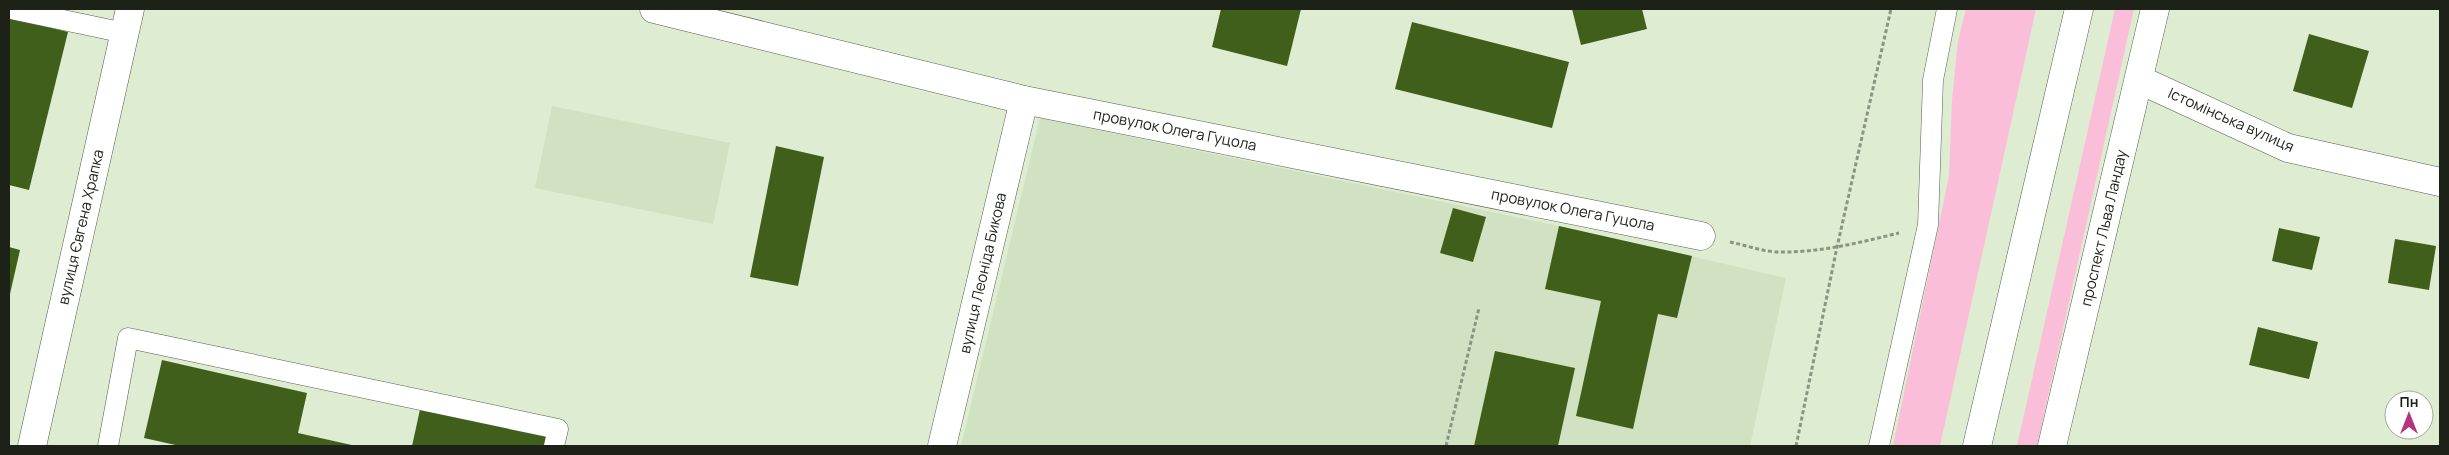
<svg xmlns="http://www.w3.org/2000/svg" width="2449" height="455" font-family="Manrope,sans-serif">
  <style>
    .built { fill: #d0e2c1 }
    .green { fill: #fbbed9 }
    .building { fill: #405f1b }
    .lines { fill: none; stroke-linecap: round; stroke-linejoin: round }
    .lane-casing { stroke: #55614b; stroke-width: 21 }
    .street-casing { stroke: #55614b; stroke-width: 29 }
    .primary-casing { stroke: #55614b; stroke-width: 29 }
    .path { stroke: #8a9582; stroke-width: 3; stroke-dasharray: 4 2.5; stroke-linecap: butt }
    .lane { stroke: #fff; stroke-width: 20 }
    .street { stroke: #fff; stroke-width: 28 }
    .primary { stroke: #fff; stroke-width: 28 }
    .labels { text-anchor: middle; stroke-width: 5; stroke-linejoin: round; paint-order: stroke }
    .street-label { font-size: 15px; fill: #1c2218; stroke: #fff }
  </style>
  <rect width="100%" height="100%" fill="#deecd2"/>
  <g class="built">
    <polygon points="552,106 730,143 713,224 535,188"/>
    <polygon points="1040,118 1559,226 1786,278 1750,446 961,446"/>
  </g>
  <g class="green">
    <polygon points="1966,9 2036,9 1940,446 1893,446 1949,176 1952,100 1958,41"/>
    <polygon points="2115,9 2134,9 2037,446 2017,446"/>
  </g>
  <g class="building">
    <polygon points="1221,9 1301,9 1287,66 1212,47"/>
    <polygon points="1572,9 1642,9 1647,29 1581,45"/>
    <polygon points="9,17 68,32 29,190 9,185"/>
    <polygon points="1412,22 1569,62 1552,128 1395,89"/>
    <polygon points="2309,34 2369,51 2352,108 2293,91"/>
    <polygon points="776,146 824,157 798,286 750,277"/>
    <polygon points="1453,208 1486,217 1473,262 1440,253"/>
    <polygon points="1559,226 1692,256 1677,318 1658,314 1633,429 1576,416 1601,301 1545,289"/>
    <polygon points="2279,228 2320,237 2312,270 2272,261"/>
    <polygon points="2395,239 2436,246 2429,290 2388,283"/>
    <polygon points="9,247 20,250 10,294 9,294"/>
    <polygon points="2258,327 2318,342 2309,379 2249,365"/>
    <polygon points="1495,351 1575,368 1558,446 1474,446"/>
    <polygon points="162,360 307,393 298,433 356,446 180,446 144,438"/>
    <polygon points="421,405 547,434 545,446 412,446"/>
  </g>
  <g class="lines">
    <defs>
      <g id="lane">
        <polyline points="11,9 125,33"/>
        <polyline points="108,446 128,338 558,429 554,446"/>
        <polyline points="1879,446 1928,225 1933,80 1947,9"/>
      </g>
      <g id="street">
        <polyline points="654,9 1024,100 1701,236"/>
        <polyline points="2140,80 2288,148 2440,182"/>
        <polyline points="32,446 130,9"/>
        <polyline points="942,446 1024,100"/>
      </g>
      <g id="primary">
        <polyline points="1977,446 2079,9"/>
        <polyline points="2052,446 2155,9"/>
      </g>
    </defs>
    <use href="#lane" class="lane-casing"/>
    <use href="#street" class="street-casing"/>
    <use href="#primary" class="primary-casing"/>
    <g class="path">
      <path d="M1730 242C1745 245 1761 251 1776 252 1818 253 1858 243 1899 233"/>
      <polyline points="1446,446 1479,308"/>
      <polyline points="1796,446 1837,247 1891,9"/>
    </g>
    <use href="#lane" class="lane"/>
    <use href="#street" class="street"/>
    <use href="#primary" class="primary"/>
  </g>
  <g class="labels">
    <g class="street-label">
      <text transform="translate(2231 120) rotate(24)" y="5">Істомінська вулиця</text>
      <text transform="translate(1175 130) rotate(11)" y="5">провулок Олега Гуцола</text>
      <text transform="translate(1573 210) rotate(11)" y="5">провулок Олега Гуцола</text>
      <text transform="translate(81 227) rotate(-77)" y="5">вулиця Євгена Храпка</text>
      <text transform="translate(2104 228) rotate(-77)" y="5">проспект Льва Ландау</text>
      <text transform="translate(983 273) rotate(-77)" y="5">вулиця Леоніда Бикова</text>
    </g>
  </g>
  <rect width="2449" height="455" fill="none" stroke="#1c2218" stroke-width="20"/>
  <g transform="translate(2409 415)"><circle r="24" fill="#ffffff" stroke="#a4a7a3"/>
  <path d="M0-4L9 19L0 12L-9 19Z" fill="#b6347e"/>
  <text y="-8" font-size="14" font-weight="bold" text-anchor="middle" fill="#1c2218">Пн</text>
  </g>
</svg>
